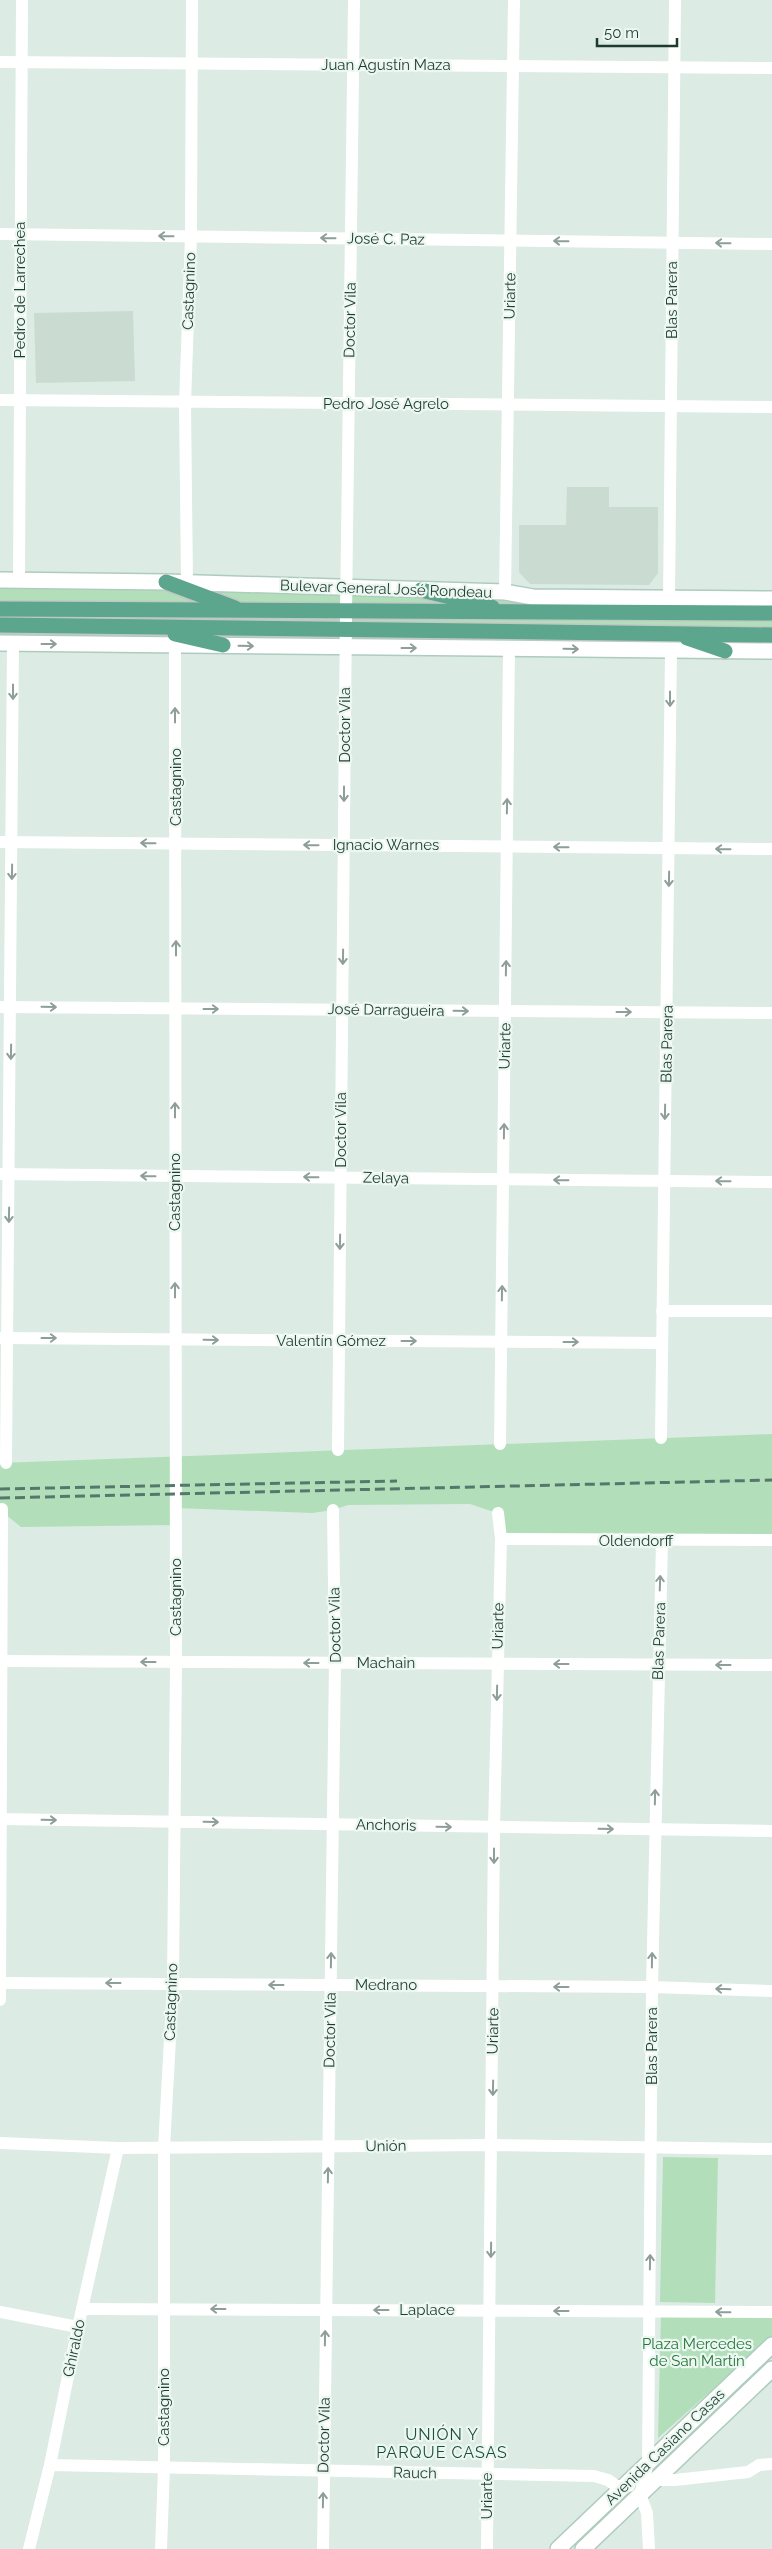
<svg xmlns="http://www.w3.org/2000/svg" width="772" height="2549" font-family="Raleway,sans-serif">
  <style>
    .built { fill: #cadbd2 }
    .green { fill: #b2dfba }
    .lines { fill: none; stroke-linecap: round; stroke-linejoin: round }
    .secondary-casing { stroke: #aeccbe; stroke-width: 18 }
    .primary-casing { stroke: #c0c8c5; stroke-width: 18 }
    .street { stroke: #fff; stroke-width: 12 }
    .secondary { stroke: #fff; stroke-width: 15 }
    .primary { stroke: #5ba68c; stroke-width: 15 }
    .rail { stroke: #56786c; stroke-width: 3; stroke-dasharray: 10 5; stroke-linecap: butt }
    .oneway { stroke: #8e9e98 }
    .labels { text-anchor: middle; stroke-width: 4.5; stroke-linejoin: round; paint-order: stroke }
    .street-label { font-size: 15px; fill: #1d3c30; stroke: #edf7f1 }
    .park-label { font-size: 15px; fill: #22773b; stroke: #edf7f1 }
    .neighbourhood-label { font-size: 16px; letter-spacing: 1px; fill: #174f3c; stroke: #edf7f1 }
  </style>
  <rect width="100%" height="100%" fill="#dcebe3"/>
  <g class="built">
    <polygon points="133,311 135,381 36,383 34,313"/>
    <polygon points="567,487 609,487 609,507 658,507 658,573 649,585 530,584 519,572 519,525 566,525"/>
  </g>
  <g class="green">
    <polygon points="0,580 772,599 772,651 0,643"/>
    <polygon points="772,1434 772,1540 501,1539 497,1513 470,1504 348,1505 333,1510 312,1513 176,1508 176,1525 21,1527 0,1510 0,1463"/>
    <polygon points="663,2157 718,2158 715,2303 660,2302"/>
    <polygon points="661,2315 772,2317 772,2336 658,2438"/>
  </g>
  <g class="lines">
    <defs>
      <g id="secondary">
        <polyline points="0,580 166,582 505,592 533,597 772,599"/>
        <polyline points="0,643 772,651"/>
        <polyline points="558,2549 772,2345"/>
        <polyline points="583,2549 772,2369"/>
      </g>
      <g id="primary">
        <polyline points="166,582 235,608"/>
        <polyline points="421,590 492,607"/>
        <polyline points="0,609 772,613"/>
        <polyline points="0,625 772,635"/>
        <polyline points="175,634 223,645"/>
        <polyline points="687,638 725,651"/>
      </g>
    </defs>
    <use href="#secondary" class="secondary-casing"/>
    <use href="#primary" class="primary-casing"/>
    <g class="street">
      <polyline points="0,62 772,68"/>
      <polyline points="0,234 772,244"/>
      <polyline points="0,400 772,407"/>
      <polyline points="19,581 22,0"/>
      <polyline points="187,583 185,403 191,236 192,0"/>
      <polyline points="505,592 514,0"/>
      <polyline points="669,600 675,0"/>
      <polyline points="0,842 772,849"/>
      <polyline points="0,1007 772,1013"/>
      <polyline points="0,1174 772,1182"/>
      <polyline points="662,1311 772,1311"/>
      <polyline points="0,1338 662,1343"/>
      <polyline points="661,1438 671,651"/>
      <polyline points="500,1444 509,649"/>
      <polyline points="338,1450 346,613 354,0"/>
      <polyline points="6,1463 13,643"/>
      <polyline points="501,1539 772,1540"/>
      <polyline points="0,1661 772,1665"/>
      <polyline points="0,1819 772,1831"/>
      <polyline points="0,1983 652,1987 772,1991"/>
      <polyline points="0,2000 2,1509"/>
      <polyline points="0,2143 118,2148 492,2145 772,2149"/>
      <polyline points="82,2309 772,2312"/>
      <polyline points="0,2312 78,2327"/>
      <polyline points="50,2465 594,2476 608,2480 621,2489 629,2486"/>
      <polyline points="651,2480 675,2480 748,2472 759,2465 772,2464"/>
      <polyline points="29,2549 50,2465 78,2327 118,2148"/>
      <polyline points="161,2549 164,2468 164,2148 173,1984 176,1662 175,645"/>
      <polyline points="323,2549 335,1663 333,1510"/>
      <polyline points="487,2549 494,1828 501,1539 498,1513"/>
      <polyline points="649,2549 647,2513 640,2494 648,2463 652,1987 662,1541"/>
    </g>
    <use href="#secondary" class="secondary"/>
    <use href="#primary" class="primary"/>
    <g class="rail">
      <polyline points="0,1489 397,1481"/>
      <polyline points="0,1498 772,1480"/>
    </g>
  </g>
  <defs><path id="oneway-shaft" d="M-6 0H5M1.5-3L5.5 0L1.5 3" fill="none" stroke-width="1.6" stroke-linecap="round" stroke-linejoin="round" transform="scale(1.25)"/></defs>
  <g class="oneway">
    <use href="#oneway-shaft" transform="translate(166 236) rotate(-179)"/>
    <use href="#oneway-shaft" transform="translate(328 238) rotate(-179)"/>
    <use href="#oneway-shaft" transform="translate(561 241) rotate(-179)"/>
    <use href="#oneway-shaft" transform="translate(723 243) rotate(-179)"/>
    <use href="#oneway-shaft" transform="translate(49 644)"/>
    <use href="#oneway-shaft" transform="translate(246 646) rotate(1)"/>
    <use href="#oneway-shaft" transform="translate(409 648)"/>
    <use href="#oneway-shaft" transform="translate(571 649) rotate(1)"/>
    <use href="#oneway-shaft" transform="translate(13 692) rotate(90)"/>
    <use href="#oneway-shaft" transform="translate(670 699) rotate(90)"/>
    <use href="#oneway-shaft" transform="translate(175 715) rotate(-90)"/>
    <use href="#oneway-shaft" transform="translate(344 794) rotate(90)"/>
    <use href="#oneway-shaft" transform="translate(507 806) rotate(-89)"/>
    <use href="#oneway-shaft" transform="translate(148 843) rotate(-179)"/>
    <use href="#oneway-shaft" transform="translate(311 845) rotate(-179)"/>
    <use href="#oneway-shaft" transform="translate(561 847) rotate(-179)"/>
    <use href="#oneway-shaft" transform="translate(723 849) rotate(-179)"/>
    <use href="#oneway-shaft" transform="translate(12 872) rotate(91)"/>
    <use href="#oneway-shaft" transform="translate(669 879) rotate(91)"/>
    <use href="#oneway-shaft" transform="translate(176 948) rotate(-90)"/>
    <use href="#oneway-shaft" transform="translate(343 957) rotate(91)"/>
    <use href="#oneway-shaft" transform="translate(506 968) rotate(-89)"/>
    <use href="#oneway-shaft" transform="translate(49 1007) rotate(1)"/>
    <use href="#oneway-shaft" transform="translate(211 1009)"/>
    <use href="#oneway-shaft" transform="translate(461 1011) rotate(1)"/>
    <use href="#oneway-shaft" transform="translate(624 1012)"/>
    <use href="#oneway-shaft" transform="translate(11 1052) rotate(91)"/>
    <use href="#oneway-shaft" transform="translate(175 1110) rotate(-90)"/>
    <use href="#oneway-shaft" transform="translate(665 1112) rotate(91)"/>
    <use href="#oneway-shaft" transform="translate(504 1131) rotate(-89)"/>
    <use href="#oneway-shaft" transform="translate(148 1176) rotate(-179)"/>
    <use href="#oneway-shaft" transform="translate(311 1177) rotate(-179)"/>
    <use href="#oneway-shaft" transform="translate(561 1180) rotate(-179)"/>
    <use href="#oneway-shaft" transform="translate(723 1181) rotate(-179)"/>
    <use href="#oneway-shaft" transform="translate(9 1215) rotate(91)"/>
    <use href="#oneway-shaft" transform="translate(340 1242) rotate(91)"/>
    <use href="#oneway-shaft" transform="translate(175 1290) rotate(-90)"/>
    <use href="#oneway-shaft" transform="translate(502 1293) rotate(-89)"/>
    <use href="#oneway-shaft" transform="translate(49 1338)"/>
    <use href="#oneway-shaft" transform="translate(211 1340) rotate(1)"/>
    <use href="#oneway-shaft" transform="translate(409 1341)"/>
    <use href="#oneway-shaft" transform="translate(571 1342)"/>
    <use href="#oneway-shaft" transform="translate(660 1583) rotate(-88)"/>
    <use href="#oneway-shaft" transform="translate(148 1662) rotate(-180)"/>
    <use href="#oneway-shaft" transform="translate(311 1663) rotate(-180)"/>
    <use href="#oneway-shaft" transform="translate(561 1664) rotate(-180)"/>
    <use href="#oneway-shaft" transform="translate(723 1665) rotate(-180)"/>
    <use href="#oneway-shaft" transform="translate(497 1693) rotate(91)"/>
    <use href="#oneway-shaft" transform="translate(655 1797) rotate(-89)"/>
    <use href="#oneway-shaft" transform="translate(49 1820) rotate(1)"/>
    <use href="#oneway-shaft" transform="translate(211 1822) rotate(1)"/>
    <use href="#oneway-shaft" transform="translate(444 1827) rotate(1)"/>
    <use href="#oneway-shaft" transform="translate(606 1829) rotate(1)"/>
    <use href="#oneway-shaft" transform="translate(494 1856) rotate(90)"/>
    <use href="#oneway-shaft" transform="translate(331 1960) rotate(-89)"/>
    <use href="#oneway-shaft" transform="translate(652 1960) rotate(-89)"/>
    <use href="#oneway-shaft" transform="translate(113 1983) rotate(-180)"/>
    <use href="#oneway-shaft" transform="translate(276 1985) rotate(-180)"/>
    <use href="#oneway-shaft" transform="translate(561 1987) rotate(-180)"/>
    <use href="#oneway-shaft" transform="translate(723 1989) rotate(-178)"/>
    <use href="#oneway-shaft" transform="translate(493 2088) rotate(91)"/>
    <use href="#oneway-shaft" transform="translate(328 2175) rotate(-89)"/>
    <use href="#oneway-shaft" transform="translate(491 2250) rotate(91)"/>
    <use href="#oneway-shaft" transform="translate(650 2262) rotate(-89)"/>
    <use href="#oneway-shaft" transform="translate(218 2309) rotate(-180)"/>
    <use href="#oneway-shaft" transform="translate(381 2310) rotate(-180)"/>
    <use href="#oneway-shaft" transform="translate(561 2311) rotate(-180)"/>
    <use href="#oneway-shaft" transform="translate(723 2312) rotate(-179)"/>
    <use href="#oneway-shaft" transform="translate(325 2338) rotate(-89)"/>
    <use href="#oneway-shaft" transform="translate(323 2500) rotate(-89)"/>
  </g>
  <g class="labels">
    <g class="street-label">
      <text x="386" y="70">Juan Agustín Maza</text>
      <text transform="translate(386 239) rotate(1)" y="5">José C. Paz</text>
      <text transform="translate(20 290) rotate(-90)" y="5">Pedro de Larrechea</text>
      <text transform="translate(189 291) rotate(-88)" y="5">Castagnino</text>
      <text transform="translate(510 296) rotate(-89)" y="5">Uriarte</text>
      <text transform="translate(672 300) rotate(-90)" y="5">Blas Parera</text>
      <text transform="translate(350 320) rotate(-89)" y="5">Doctor Vila</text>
      <text x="386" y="409">Pedro José Agrelo</text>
      <text transform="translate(386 589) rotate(2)" y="5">Bulevar General José Rondeau</text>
      <text transform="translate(345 725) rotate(-90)" y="5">Doctor Vila</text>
      <text transform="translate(176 787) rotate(-90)" y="5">Castagnino</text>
      <text x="386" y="850">Ignacio Warnes</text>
      <text transform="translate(386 1010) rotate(1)" y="5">José Darragueira</text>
      <text transform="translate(667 1044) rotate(-89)" y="5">Blas Parera</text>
      <text transform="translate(505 1046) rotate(-89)" y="5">Uriarte</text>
      <text transform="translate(341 1130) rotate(-90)" y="5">Doctor Vila</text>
      <text transform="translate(386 1178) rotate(1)" y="5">Zelaya</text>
      <text transform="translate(175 1192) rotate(-90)" y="5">Castagnino</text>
      <text x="331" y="1346">Valentín Gómez</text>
      <text x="636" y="1546">Oldendorff</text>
      <text transform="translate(176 1597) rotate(-90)" y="5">Castagnino</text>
      <text transform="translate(335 1625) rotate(-91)" y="5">Doctor Vila</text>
      <text transform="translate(498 1626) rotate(-89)" y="5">Uriarte</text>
      <text transform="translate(659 1641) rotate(-88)" y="5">Blas Parera</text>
      <text x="386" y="1668">Machain</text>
      <text transform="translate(386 1825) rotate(1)" y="5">Anchoris</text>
      <text x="386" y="1990">Medrano</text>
      <text transform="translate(171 2002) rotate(-88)" y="5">Castagnino</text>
      <text transform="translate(330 2030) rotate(-89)" y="5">Doctor Vila</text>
      <text transform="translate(493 2031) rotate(-89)" y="5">Uriarte</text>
      <text transform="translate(652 2046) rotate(-90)" y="5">Blas Parera</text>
      <text transform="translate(386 2146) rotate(-1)" y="5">Unión</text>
      <text x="427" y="2315">Laplace</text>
      <text transform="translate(74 2348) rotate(-78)" y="5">Ghiraldo</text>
      <text transform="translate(164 2407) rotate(-90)" y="5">Castagnino</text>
      <text transform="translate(324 2435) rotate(-89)" y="5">Doctor Vila</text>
      <text transform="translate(665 2447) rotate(-44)" y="5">Avenida Casiano Casas</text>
      <text transform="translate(415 2473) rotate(1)" y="5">Rauch</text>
      <text transform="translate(487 2496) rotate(-90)" y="5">Uriarte</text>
    </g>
    <g class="park-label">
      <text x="697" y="2349">Plaza Mercedes<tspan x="697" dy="17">de San Martín</tspan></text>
    </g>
    <g class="neighbourhood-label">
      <text x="442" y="2440">UNIÓN Y<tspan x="442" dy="18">PARQUE CASAS</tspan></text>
    </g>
  </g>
  <path d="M597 38v8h80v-8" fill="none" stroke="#1d3c30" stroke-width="2.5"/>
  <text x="604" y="38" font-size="15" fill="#1d3c30" stroke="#edf7f1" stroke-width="4" paint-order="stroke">50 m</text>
</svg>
